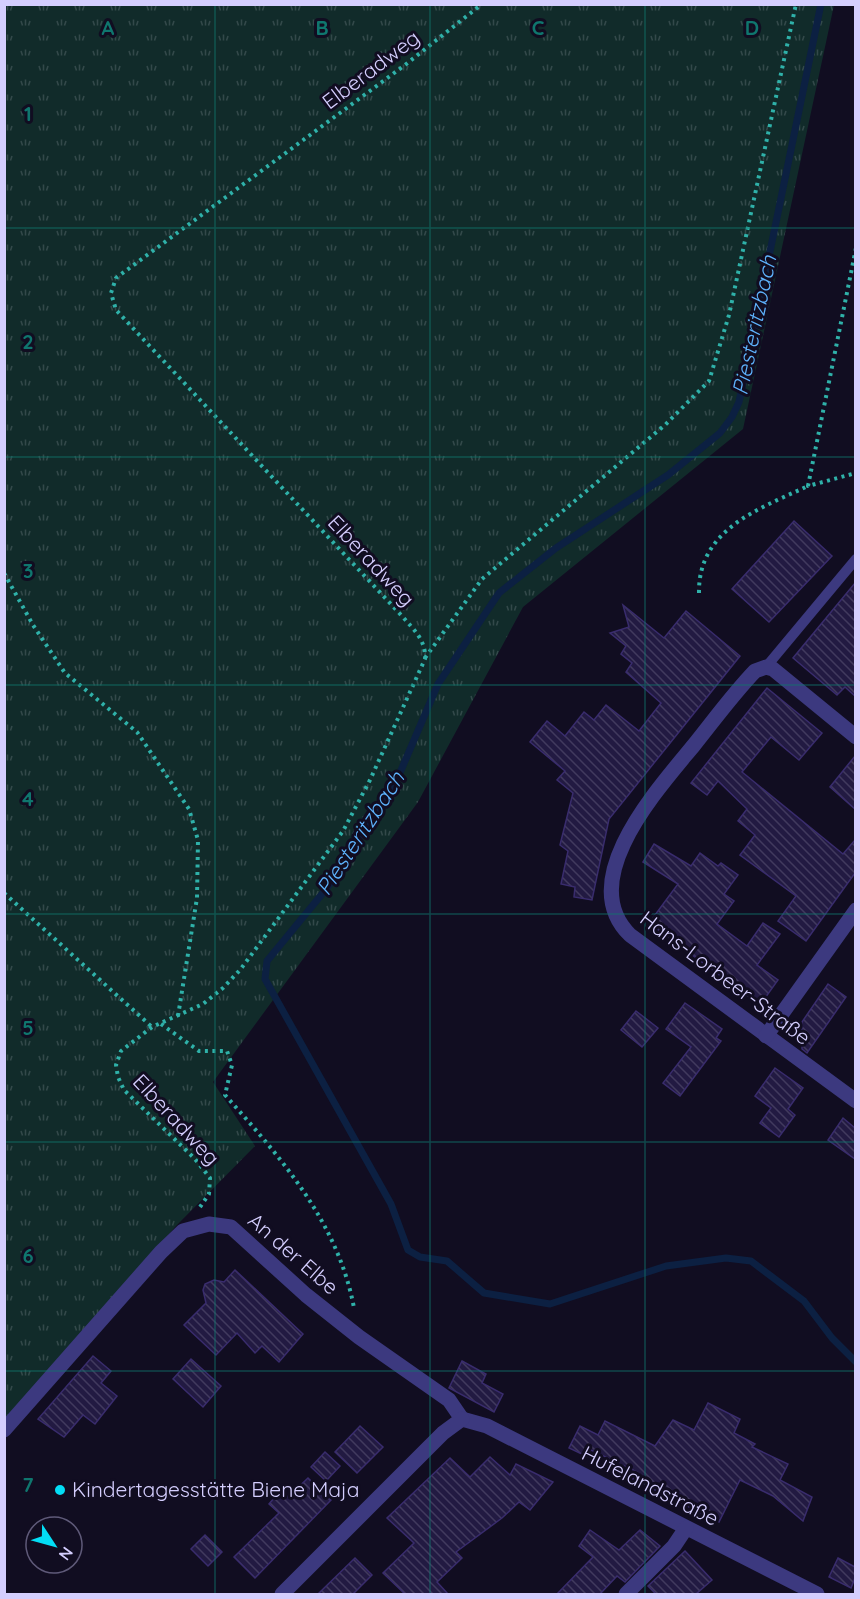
<svg xmlns="http://www.w3.org/2000/svg" width="860" height="1599" font-family="Quicksand,sans-serif">
  <style>
    .grass { fill: url(#grass-tufts) }
    .lines { fill: none; stroke-linecap: round; stroke-linejoin: round }
    .stream { stroke: #0c2042; stroke-width: 7 }
    .building { fill: url(#building-back-hatch); stroke: #392c6d; stroke-width: 1.5 }
    .path { stroke: #2fb1a9; stroke-width: 4; stroke-dasharray: 3 4.5; stroke-linecap: butt }
    .service { stroke: #3c397f; stroke-width: 10 }
    .minor { stroke: #3c397f; stroke-width: 15 }
    .grid { fill: none; stroke: #0f766e; stroke-width: 1.5; stroke-opacity: 0.55 }
    .poi-dot { fill: #03ddf5; stroke: #110d21; stroke-width: 2 }
    .labels { text-anchor: middle; stroke-width: 6; stroke-linejoin: round; paint-order: stroke }
    .street-label { font-size: 21px; fill: #d4cefe; stroke: #110d21 }
    .poi-label { font-size: 21px; fill: #d4cefe; stroke: #110d21; text-anchor: start }
    .water-label { font-size: 22px; font-style: italic; fill: #5eb3fd; stroke: #110d21 }
    .grid-label { font-size: 20px; text-anchor: middle; font-weight: bold; fill: #0f766e; stroke: #110d21; stroke-width: 6; stroke-linejoin: round; paint-order: stroke }
  </style>
  <defs>
    <pattern id="grass-tufts" width="24" height="20" patternUnits="userSpaceOnUse" patternTransform="scale(1.5)"><rect width="24" height="20" fill="#112b2a"/><path d="M3 7l-1-3M5 7V3M7 7l1-3M15 17l-1-3M17 17v-4M19 17l1-3" fill="none" stroke="#33494a"/></pattern>
    <pattern id="building-back-hatch" width="6" height="6" patternUnits="userSpaceOnUse" patternTransform="scale(1.5)"><rect width="6" height="6" fill="#221a42"/><path d="M-1 5l2 2M0 0l6 6M5-1l2 2" fill="none" stroke="#413a5e"/></pattern>
  </defs>
  <rect width="100%" height="100%" fill="#110d21"/>
  <polygon class="grass" points="5,5 834,5 743,429 523,607 418,802 213,1082 255,1146 176,1226 5,1422"/>
  <g class="lines">
    <polyline class="stream" points="821,4 739,402 732,417 720,433 668,475 556,548 499,593 438,684 399,775 327,888 267,961 265,979 391,1204 408,1250 420,1257 447,1261 484,1293 550,1304 666,1266 726,1258 751,1261 804,1301 832,1338 856,1362"/>
  </g>
  <g class="building">
    <polygon points="794,521 832,556 769,622 732,589"/>
    <polygon points="855,583 855,696 845,687 837,695 793,658"/>
    <polygon points="623,605 664,638 686,611 740,656 609,819 592,900 574,897 575,887 561,884 568,851 560,845 573,793 557,780 565,771 530,742 547,721 565,736 584,712 594,720 606,705 639,731 661,703 626,672 632,663 621,654 626,646 610,633 629,627"/>
    <polygon points="767,688 822,733 799,760 771,737 742,772 843,854 855,840 855,873 806,941 778,921 796,896 740,855 755,835 738,821 747,809 718,781 707,795 691,783"/>
    <polygon points="855,756 855,809 830,787"/>
    <polygon points="654,844 691,866 700,853 718,866 721,863 738,875 724,894 734,901 717,924 747,946 763,923 780,934 757,965 778,980 760,1005 649,923 678,884 643,862"/>
    <polygon points="828,984 846,997 807,1053 802,1049 802,1022"/>
    <polygon points="685,1003 722,1029 716,1038 721,1041 680,1096 663,1083 691,1047 666,1029"/>
    <polygon points="636,1011 658,1028 642,1047 621,1030"/>
    <polygon points="775,1068 803,1088 788,1109 795,1115 779,1137 760,1123 771,1108 755,1096"/>
    <polygon points="843,1118 855,1128 855,1159 828,1140"/>
    <polygon points="235,1270 303,1334 279,1362 262,1346 255,1353 237,1333 216,1355 184,1325 206,1303 203,1290 205,1284 214,1280 224,1282"/>
    <polygon points="93,1356 111,1371 101,1383 117,1396 95,1424 83,1415 64,1437 38,1419"/>
    <polygon points="191,1359 221,1386 203,1407 173,1379"/>
    <polygon points="462,1361 486,1374 482,1383 503,1394 494,1412 449,1388"/>
    <polygon points="708,1403 740,1419 734,1433 755,1444 752,1447 788,1464 780,1480 812,1497 803,1521 773,1496 740,1480 719,1522 633,1479 637,1472 591,1450 588,1457 569,1448 580,1426 598,1435 605,1421 655,1446 673,1420 694,1430"/>
    <polygon points="360,1426 383,1447 357,1473 335,1452"/>
    <polygon points="325,1452 340,1466 326,1481 311,1467"/>
    <polygon points="490,1457 510,1475 516,1464 553,1482 530,1510 519,1502 502,1518 456,1552 462,1558 437,1582 448,1594 405,1594 383,1573 414,1543 387,1518 450,1458 470,1477"/>
    <polygon points="308,1478 331,1500 255,1578 234,1557 279,1513 269,1504 281,1490 288,1497"/>
    <polygon points="590,1530 619,1550 640,1530 660,1546 625,1582 617,1576 600,1594 557,1594 593,1557 579,1546"/>
    <polygon points="205,1535 222,1552 208,1566 191,1549"/>
    <polygon points="685,1551 712,1580 696,1594 656,1594 648,1586"/>
    <polygon points="355,1558 372,1575 353,1594 318,1594"/>
    <polygon points="838,1558 855,1567 855,1578 851,1588 829,1577"/>
  </g>
  <g class="lines">
    <g class="path">
      <polyline points="856,248 808,486 856,473"/>
      <polyline points="4,573 33,625 65,673 137,732 189,809 198,840 197,898 178,1016"/>
      <path d="M699 593C698 529 759 509 808 486"/>
      <polyline points="425,658 482,579 665,425 709,381 729,315 796,4"/>
      <polyline points="4,893 152,1027"/>
      <path d="M161 1024 199 1051H227L232 1065 225 1095C281 1158 338 1222 354 1308"/>
      <path d="M200 1207 209 1194 210 1178 195 1159 124 1090 118 1077 116 1065 121 1051 152 1027 203 1004 223 988 240 970 343 831 370 780 425 659C426 640 414 630 402 616L116 310 111 293 116 278 405 65 482 4"/>
    </g>
    <polyline class="service" points="766,667 856,559"/>
    <g class="minor">
      <path d="M856 737 773 669 766 667 755 671C733 694 714 720 694 745 658 789 574 880 630 935L856 1101"/>
      <polyline points="766,1036 856,910"/>
      <polyline points="462,1419 487,1426 817,1594"/>
      <polyline points="4,1430 161,1252 183,1231 209,1224 231,1227 306,1295 359,1337 449,1400 462,1419"/>
      <polyline points="282,1594 443,1433 462,1419"/>
      <polyline points="626,1594 674,1546 686,1528"/>
    </g>
  </g>
  <path class="grid" d="M215 4V1594M430 4V1594M645 4V1594M4 228H856M4 457H856M4 685H856M4 914H856M4 1142H856M4 1371H856"/>
  <circle class="poi-dot" cx="60" cy="1490" r="6"/>
  <g class="labels">
    <g class="street-label">
      <text transform="translate(371 70) rotate(-37)" y="7">Elberadweg</text>
      <text transform="translate(371 561) rotate(47)" y="7">Elberadweg</text>
      <text transform="translate(725 978) rotate(37)" y="7">Hans-Lorbeer-Straße</text>
      <text transform="translate(176 1120) rotate(47)" y="7">Elberadweg</text>
      <text transform="translate(293 1254) rotate(41)" y="7">An der Elbe</text>
      <text transform="translate(650 1486) rotate(27)" y="7">Hufelandstraße</text>
    </g>
    <g class="poi-label">
      <text x="72" y="1497">Kindertagesstätte Biene Maja</text>
    </g>
    <g class="water-label">
      <text transform="translate(754 325) rotate(-78)" y="8">Piesteritzbach</text>
      <text transform="translate(360 833) rotate(-57)" y="8">Piesteritzbach</text>
    </g>
  </g>
  <g class="grid-label">
    <text x="108" y="35">A</text>
    <text x="322" y="35">B</text>
    <text x="538" y="35">C</text>
    <text x="752" y="35">D</text>
    <text x="28" y="121">1</text>
    <text x="28" y="349">2</text>
    <text x="28" y="578">3</text>
    <text x="28" y="806">4</text>
    <text x="28" y="1035">5</text>
    <text x="28" y="1263">6</text>
    <text x="28" y="1492">7</text>
  </g>
  <rect width="860" height="1599" fill="none" stroke="#d4cefe" stroke-width="12"/>
  <g transform="translate(54 1545) rotate(126)"><circle r="28" fill="#110d21" stroke="#5f5a79" stroke-width="1.5"/>
  <path d="M0-4.5L10 22L0 15L-10 22Z" fill="#03ddf5"/>
  <text y="-9" font-size="16" font-weight="bold" text-anchor="middle" fill="#d4cefe">N</text>
  </g>
</svg>
